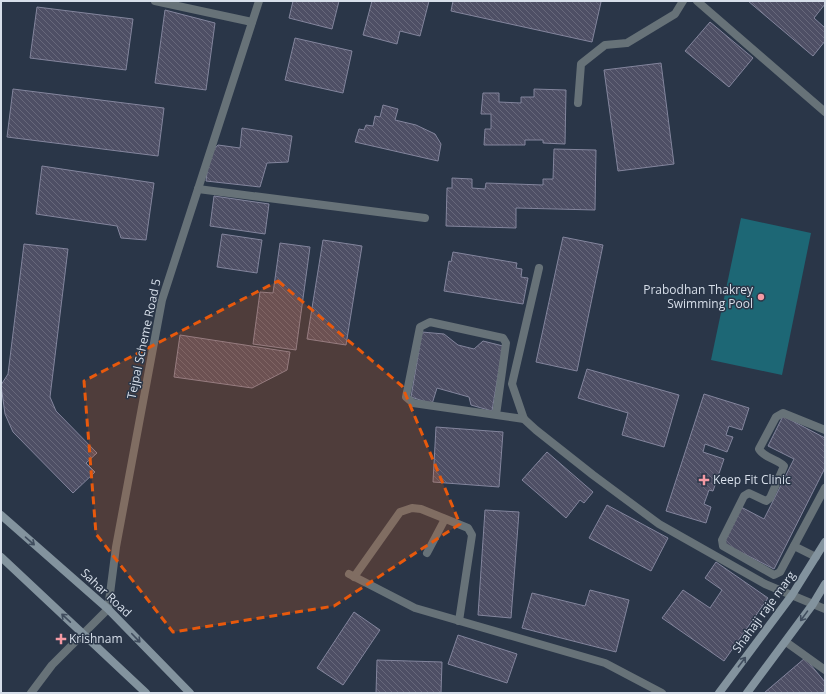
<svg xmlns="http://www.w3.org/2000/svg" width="826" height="694" font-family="'Open Sans',sans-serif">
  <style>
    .water { fill: #1d6775 }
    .building { fill: url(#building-back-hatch); stroke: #83859d }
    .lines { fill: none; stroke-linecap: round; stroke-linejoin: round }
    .service { stroke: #677278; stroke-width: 8 }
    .minor { stroke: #677278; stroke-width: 8 }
    .secondary { stroke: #83939e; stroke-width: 8 }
    .oneway { stroke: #404d5e }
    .marked { fill: #e8590c; fill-opacity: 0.2; stroke: #e8590c; stroke-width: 3; stroke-dasharray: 8 5; stroke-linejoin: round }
    .poi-dot { fill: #f49aa4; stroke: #2a3648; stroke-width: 1.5 }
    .labels { text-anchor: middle; stroke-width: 3; stroke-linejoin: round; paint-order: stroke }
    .poi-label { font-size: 12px; fill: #d7dfea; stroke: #2a3648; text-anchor: start }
    .street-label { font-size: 12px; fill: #d7dfea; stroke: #2a3648 }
  </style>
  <defs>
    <pattern id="building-back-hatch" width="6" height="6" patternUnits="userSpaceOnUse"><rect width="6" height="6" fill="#4e4f65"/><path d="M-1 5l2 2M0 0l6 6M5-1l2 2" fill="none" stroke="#67687b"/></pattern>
  </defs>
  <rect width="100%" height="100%" fill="#2a3648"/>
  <polygon class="water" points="741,218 811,233 782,375 711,360"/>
  <g class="building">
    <polygon points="293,1 339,1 332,29 289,18"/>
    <polygon points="372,1 429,1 420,36 400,31 397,44 363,35"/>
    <polygon points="453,1 598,1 601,2 592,42 451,11"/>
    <polygon points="748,1 825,1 825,4 814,18 825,28 825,41 813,56"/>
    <polygon points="37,7 133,19 126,70 30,58"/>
    <polygon points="165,10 215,23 206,90 155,83"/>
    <polygon points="710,22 753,58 729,87 685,51"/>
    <polygon points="295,38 352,51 343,93 285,80"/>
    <polygon points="661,63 674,164 618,171 604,70"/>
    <polygon points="13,89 164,108 158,156 7,137"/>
    <polygon points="534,89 566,90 565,144 543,143 543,140 525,140 525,145 484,145 485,129 491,129 491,114 481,114 483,93 499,93 499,102 521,103 521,97 534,97"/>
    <polygon points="383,105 398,109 395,120 416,125 435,134 441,144 438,161 355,142 359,129 364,130 366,125 373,126 375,116 380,117"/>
    <polygon points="242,128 292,136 288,162 267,163 260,187 206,181 209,155 218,145 240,148"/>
    <polygon points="554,149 596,150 595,210 516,208 516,228 446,226 447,188 452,188 452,178 472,179 472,188 485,189 486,183 543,185 543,179 553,179"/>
    <polygon points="42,166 154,183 146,240 121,238 117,226 36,214"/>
    <polygon points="214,196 269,204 265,234 210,226"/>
    <polygon points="222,234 262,240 257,273 217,267"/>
    <polygon points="563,237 603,245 577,371 536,362"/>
    <polygon points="323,240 362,246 346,345 307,339"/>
    <polygon points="280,243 310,247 296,350 253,344 260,292 273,293"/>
    <polygon points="24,244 68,249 50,397 56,411 97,453 86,463 95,472 73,493 13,432 5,414 1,385 8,374"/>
    <polygon points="453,252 517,263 516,268 522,269 521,277 528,278 523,304 444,291 449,261 451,262"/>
    <polygon points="422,332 444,334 458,345 474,349 483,341 503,346 492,411 471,405 469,397 437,388 432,404 411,397"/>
    <polygon points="180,335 290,352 287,370 252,388 174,377"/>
    <polygon points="587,369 679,395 664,447 622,435 628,413 578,398"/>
    <polygon points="704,394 749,408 742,430 729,426 726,435 733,437 727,452 705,444 703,452 724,459 713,491 709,490 704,504 711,507 706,523 666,511"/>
    <polygon points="783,416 825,438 825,468 774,569 723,543 741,507 764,519 794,459 768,446"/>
    <polygon points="436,427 503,432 499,487 433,482"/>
    <polygon points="547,452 593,492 584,503 580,500 566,518 522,480"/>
    <polygon points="607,505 668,538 651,571 589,538"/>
    <polygon points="485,510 519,512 511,618 478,615"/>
    <polygon points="716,562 768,598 724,661 662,618 683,590 710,608 722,590 705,578"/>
    <polygon points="590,590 629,600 616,652 522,628 532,593 585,606"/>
    <polygon points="354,612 380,630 343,685 317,668"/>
    <polygon points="458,635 517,654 507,683 448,664"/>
    <polygon points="805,658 825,682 825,693 764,693"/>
    <polygon points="377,660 442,662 441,693 376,693"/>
  </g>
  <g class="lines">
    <g class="service">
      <polyline points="155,1 252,22"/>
      <polyline points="578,103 581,64 605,45 627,43 675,14 683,1"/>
    </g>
    <g class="minor">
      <polyline points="697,1 825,112"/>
      <polyline points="198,189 425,218"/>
      <polyline points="539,268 512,384 524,419 536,430 593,475 659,524 765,584 825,609"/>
      <polyline points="496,415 506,343 503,338 430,322 420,327 406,397 413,403 524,419"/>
      <path d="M825 430 783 413 776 417 759 449C764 458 777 459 784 466L770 498 766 501 749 493 744 496 722 540 723 546 774 575 780 572 825 488"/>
      <polyline points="794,546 816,557"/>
      <polyline points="427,553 445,519"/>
      <polyline points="349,574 415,608 605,663 662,693"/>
      <polyline points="354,577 400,512 412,508 421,509 468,528 472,535 459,621"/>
      <polyline points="786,642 825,670"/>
      <polyline points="31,693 52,665 108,609 116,547 162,300 259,1"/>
    </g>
    <g class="secondary">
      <polyline points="1,515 108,609 190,693"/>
      <polyline points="1,557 146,693"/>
      <polyline points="719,693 792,595 825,542"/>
      <polyline points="747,693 813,604 825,584"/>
    </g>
  </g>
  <defs><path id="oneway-shaft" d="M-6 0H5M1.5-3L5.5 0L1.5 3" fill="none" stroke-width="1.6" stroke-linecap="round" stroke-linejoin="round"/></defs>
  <g class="oneway">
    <use href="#oneway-shaft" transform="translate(30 541) rotate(41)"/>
    <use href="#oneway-shaft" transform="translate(804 616) rotate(126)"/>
    <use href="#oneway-shaft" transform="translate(66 618) rotate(-137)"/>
    <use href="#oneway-shaft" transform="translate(136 638) rotate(46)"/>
    <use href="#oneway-shaft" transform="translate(742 662) rotate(-53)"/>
  </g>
  <path class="marked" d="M278 281 402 386 460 524 334 606 173 632 96 534 84 381Z"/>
  <g class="poi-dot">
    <circle cx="761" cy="297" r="4"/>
    <path d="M702 474h4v4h4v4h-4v4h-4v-4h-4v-4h4z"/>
    <path d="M59 633h4v4h4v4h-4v4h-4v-4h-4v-4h4z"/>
  </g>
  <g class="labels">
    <g class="poi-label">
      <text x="753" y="294" text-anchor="end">Prabodhan Thakrey<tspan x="753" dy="14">Swimming Pool</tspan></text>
      <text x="713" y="484">Keep Fit Clinic</text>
      <text x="69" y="643">Krishnam</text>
    </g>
    <g class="street-label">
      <text transform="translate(144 339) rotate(-78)" y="4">Tejpal Scheme Road 5</text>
      <text transform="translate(106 593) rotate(43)" y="4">Sahar Road</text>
      <text transform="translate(764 612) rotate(-54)" y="4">Shahaji raje marg</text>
    </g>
  </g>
  <rect width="826" height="694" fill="none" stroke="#d7dfea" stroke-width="4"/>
</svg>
